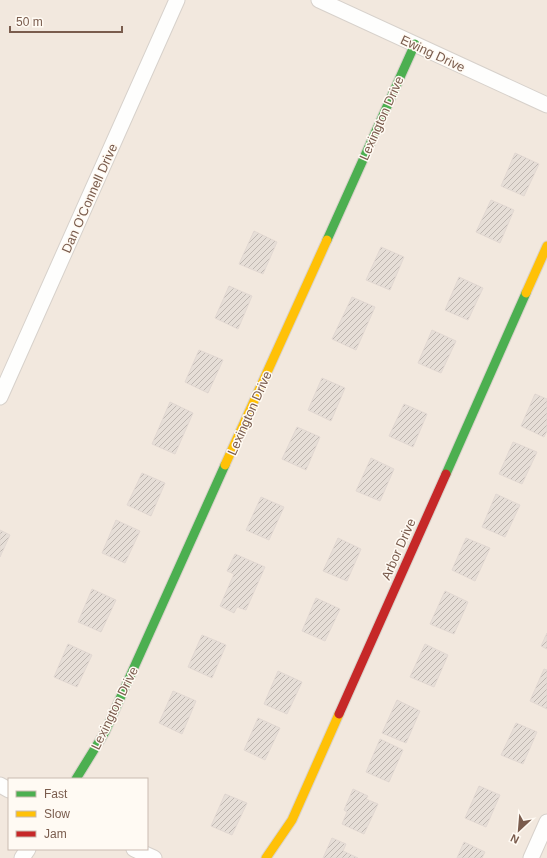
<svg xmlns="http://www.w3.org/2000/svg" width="547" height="858" font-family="Helvetica,sans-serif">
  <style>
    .residential { fill: #f2e8de; fill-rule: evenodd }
    .building { fill: url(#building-hatch); stroke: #e2d8d2 }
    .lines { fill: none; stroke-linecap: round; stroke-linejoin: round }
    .street-casing { stroke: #d7d1cb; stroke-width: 17 }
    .fast-casing { stroke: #d9d2cb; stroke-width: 11 }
    .slow-casing { stroke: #d9d2cb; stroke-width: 11 }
    .jam-casing { stroke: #d9d2cb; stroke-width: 11 }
    .street { stroke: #fefefd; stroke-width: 15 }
    .fast { stroke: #4caf50; stroke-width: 9 }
    .slow { stroke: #ffc107; stroke-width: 9 }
    .jam { stroke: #c62828; stroke-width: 9 }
    .labels { text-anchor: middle; stroke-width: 3; stroke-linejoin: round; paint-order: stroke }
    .street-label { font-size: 13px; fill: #7a5c4d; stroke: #fffaf3 }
  </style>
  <defs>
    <pattern id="building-hatch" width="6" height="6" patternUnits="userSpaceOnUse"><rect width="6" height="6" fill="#e6ded7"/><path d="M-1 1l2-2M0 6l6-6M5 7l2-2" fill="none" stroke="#bfb7b1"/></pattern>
  </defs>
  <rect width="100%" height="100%" fill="#f9f5f0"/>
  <path class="residential" d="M0 0H547V858H0ZM9 779H147V849H9Z"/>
  <g class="building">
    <polygon points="515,153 539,164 524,196 501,186"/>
    <polygon points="491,200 514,210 500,243 476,232"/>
    <polygon points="254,231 277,242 263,274 239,264"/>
    <polygon points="381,247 404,257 390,290 366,280"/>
    <polygon points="459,277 483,288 468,320 445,310"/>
    <polygon points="229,286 252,296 238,329 215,318"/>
    <polygon points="352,297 375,307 356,350 332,339"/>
    <polygon points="432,330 456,341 441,373 418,363"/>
    <polygon points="199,350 223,360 208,393 185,382"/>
    <polygon points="322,378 345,388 331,421 308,410"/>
    <polygon points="535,394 547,399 547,431 544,437 521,426"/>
    <polygon points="170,402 193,413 175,454 152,444"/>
    <polygon points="404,404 427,414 413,447 389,436"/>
    <polygon points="297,427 320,437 306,470 282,459"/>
    <polygon points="513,442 537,452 522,484 499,474"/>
    <polygon points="371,458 394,469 380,501 356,491"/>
    <polygon points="142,473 165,483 151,516 127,505"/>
    <polygon points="496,494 520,505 505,537 482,527"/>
    <polygon points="261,497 284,507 269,540 246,530"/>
    <polygon points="116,520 140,531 125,563 102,553"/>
    <polygon points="0,530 10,535 0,557"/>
    <polygon points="338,538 361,549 347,581 323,571"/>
    <polygon points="466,538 490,548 475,581 452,570"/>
    <polygon points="235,554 265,567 246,610 237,607 234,613 220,606 234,574 227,571"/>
    <polygon points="92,589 116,600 101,632 78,622"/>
    <polygon points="445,591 468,602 454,634 430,624"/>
    <polygon points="316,598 340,609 325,641 302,631"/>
    <polygon points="547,633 547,649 541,646"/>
    <polygon points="202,635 226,645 212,678 188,667"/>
    <polygon points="68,644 92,655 77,687 54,677"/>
    <polygon points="425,644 448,655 434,687 410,677"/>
    <polygon points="544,669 547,670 547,709 530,701"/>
    <polygon points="278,671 302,682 287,714 264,704"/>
    <polygon points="173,691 196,701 182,734 159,723"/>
    <polygon points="397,700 420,711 406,743 382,733"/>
    <polygon points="258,718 280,728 265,760 244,750"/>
    <polygon points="516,723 537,732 523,764 501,755"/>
    <polygon points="380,739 403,750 389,782 366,772"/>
    <polygon points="479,786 500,795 486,827 465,818"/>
    <polygon points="353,789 368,796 366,799 378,804 364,834 342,824 347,812 344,810"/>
    <polygon points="225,794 247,803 232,835 211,826"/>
    <polygon points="332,838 346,844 343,851 358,858 323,858"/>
    <polygon points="464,842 485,852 482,858 457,858"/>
  </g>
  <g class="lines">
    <defs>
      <g id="street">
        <polyline points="319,0 547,105"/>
        <polyline points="0,397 177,0"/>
        <polyline points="0,785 9,790"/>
        <polyline points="134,849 154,858"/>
        <polyline points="22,858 28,849"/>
        <polyline points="531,858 547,822"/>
      </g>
      <g id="fast">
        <polyline points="327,240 415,44"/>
        <polyline points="446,474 526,293"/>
        <polyline points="76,779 105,732 225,465"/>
      </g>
      <g id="slow">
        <polyline points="526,293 547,246"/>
        <polyline points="225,465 327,240"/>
        <polyline points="266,858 292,820 339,714"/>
      </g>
      <polyline id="jam" points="339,714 446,474"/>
    </defs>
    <use href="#street" class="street-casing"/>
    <use href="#fast" class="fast-casing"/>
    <use href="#slow" class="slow-casing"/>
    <use href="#jam" class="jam-casing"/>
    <use href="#street" class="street"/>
    <use href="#fast" class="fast"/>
    <use href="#slow" class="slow"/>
    <use href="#jam" class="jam"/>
  </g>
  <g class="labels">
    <g class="street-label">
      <text transform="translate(433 53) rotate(25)" y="5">Ewing Drive</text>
      <text transform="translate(381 118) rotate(-66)" y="5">Lexington Drive</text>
      <text transform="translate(89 198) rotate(-66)" y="5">Dan O'Connell Drive</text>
      <text transform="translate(249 413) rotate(-66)" y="5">Lexington Drive</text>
      <text transform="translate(398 549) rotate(-66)" y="5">Arbor Drive</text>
      <text transform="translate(114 708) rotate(-64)" y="5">Lexington Drive</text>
    </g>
  </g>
  <rect x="8" y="778" width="140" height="72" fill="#fffaf3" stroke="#cabbb1"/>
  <rect x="16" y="791" width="20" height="6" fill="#4caf50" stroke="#cabbb1"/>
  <text x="44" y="798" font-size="12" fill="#7a5c4d">Fast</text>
  <rect x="16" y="811" width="20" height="6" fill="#ffc107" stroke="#cabbb1"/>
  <text x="44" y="818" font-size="12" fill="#7a5c4d">Slow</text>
  <rect x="16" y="831" width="20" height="6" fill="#c62828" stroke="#cabbb1"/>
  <text x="44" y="838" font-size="12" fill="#7a5c4d">Jam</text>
  <g transform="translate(519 830) rotate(206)" stroke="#fffaf3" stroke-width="3" paint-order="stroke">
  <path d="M0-3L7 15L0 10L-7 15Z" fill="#7a5c4d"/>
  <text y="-6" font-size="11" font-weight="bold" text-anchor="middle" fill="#7a5c4d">N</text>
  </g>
  <path d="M10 26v6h112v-6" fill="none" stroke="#7a5c4d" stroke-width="2"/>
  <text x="16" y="26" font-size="12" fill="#7a5c4d" stroke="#fffaf3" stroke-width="3" paint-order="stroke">50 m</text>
</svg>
